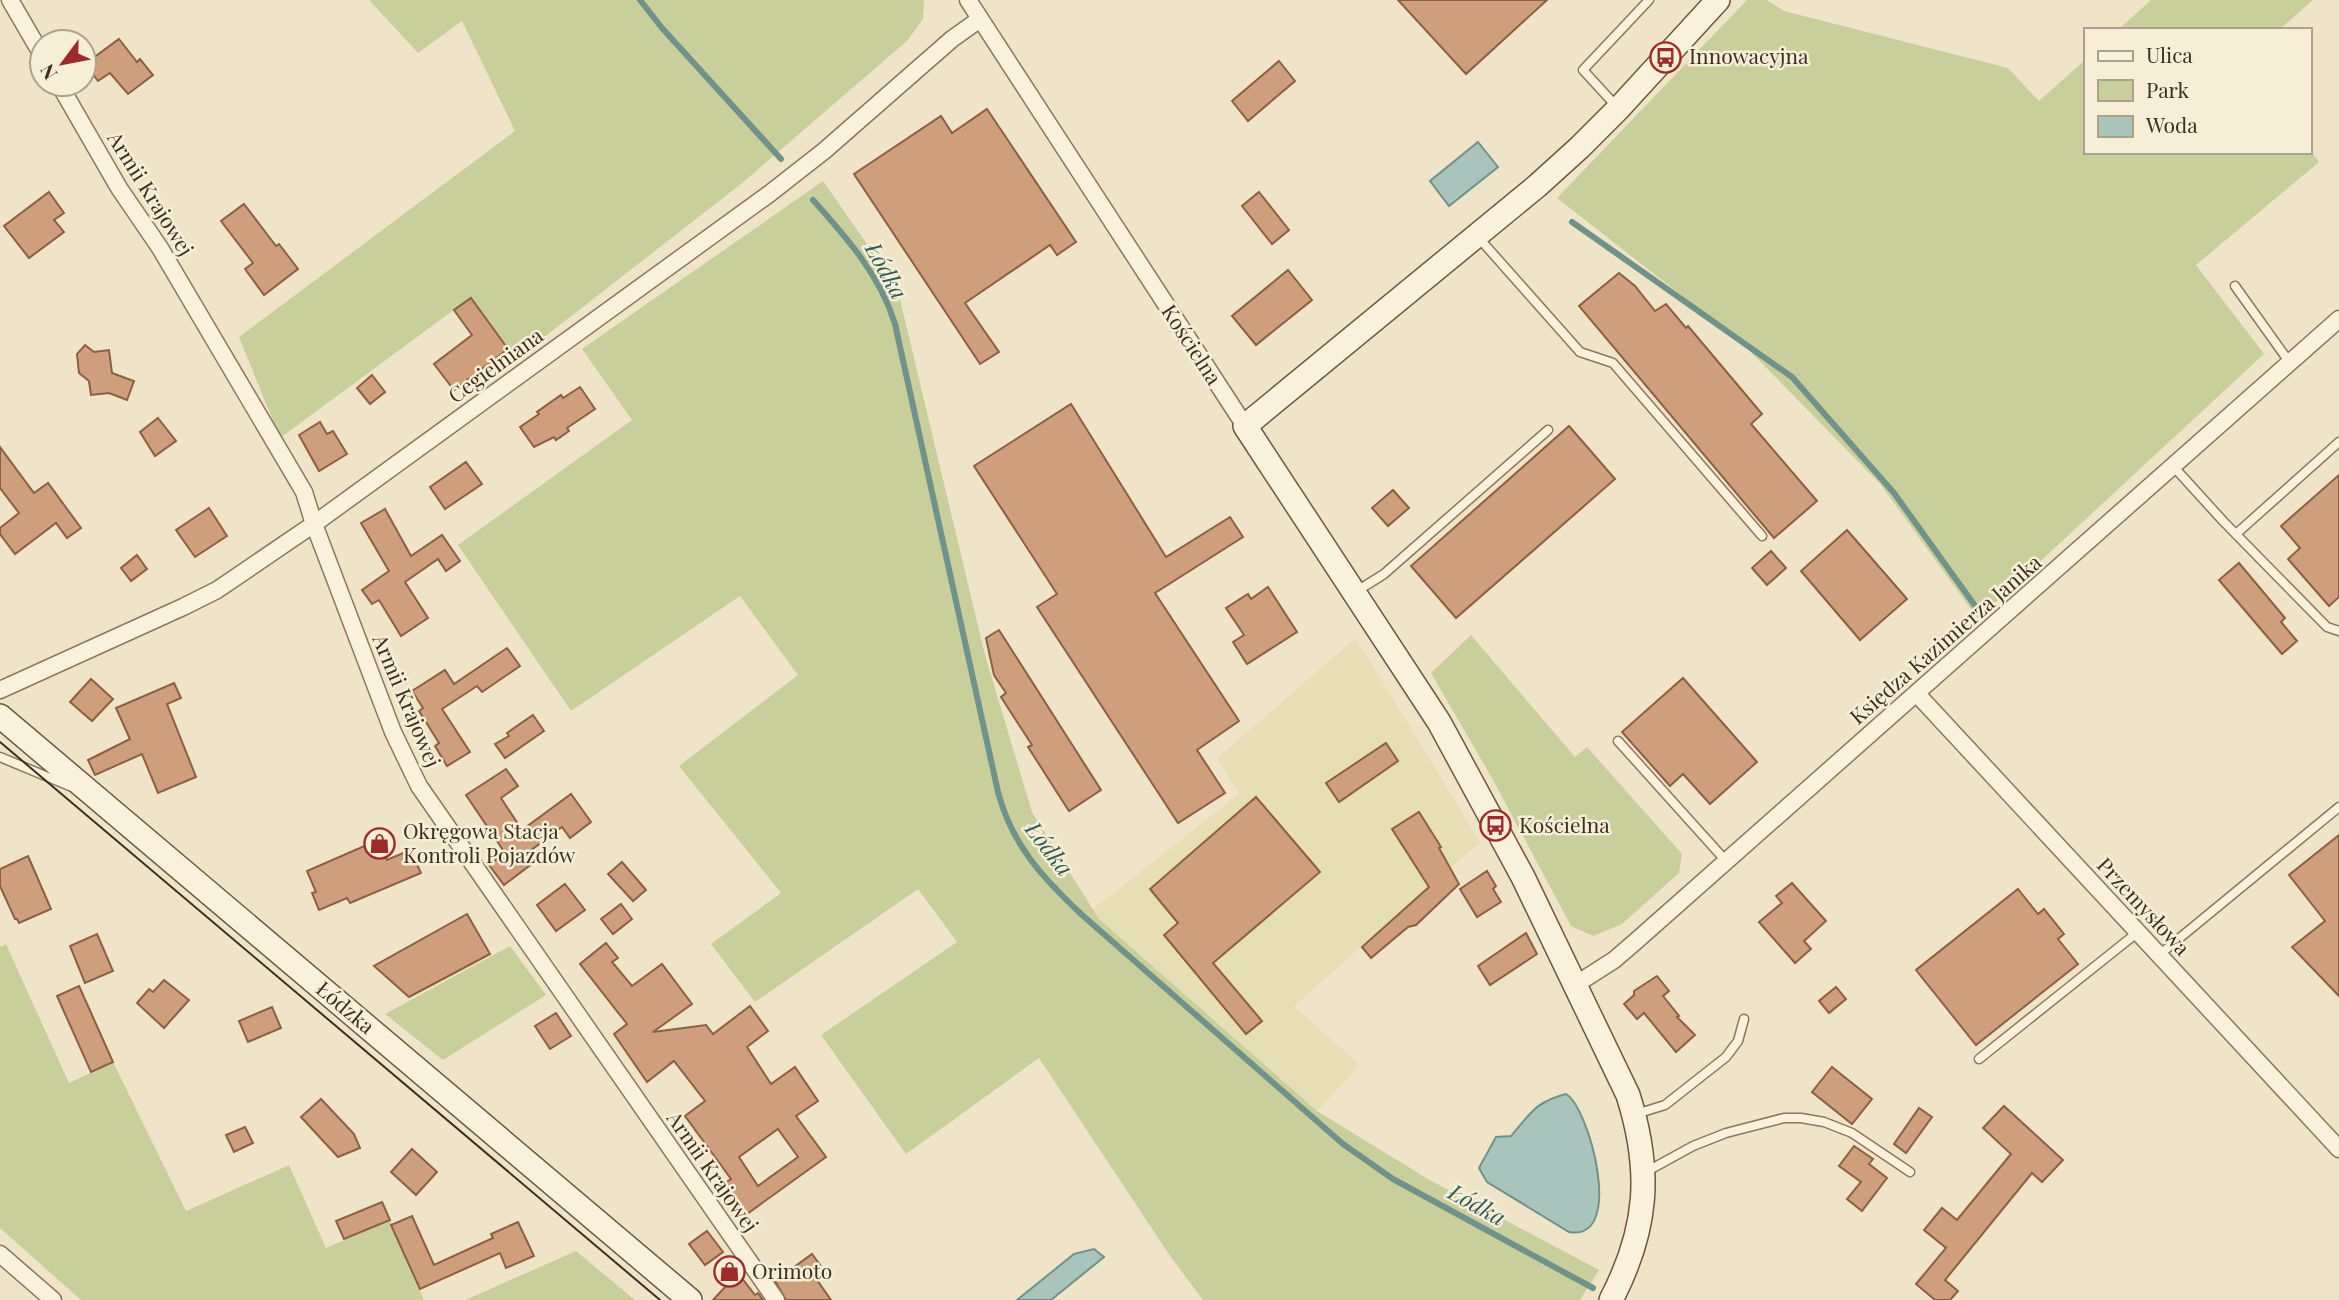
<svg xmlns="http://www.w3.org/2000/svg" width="2339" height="1300" font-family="'Playfair Display',serif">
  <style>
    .farmland { fill: #e6deb5 }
    .green { fill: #c9cf9b }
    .water { fill: #a9c4bc; stroke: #6f938a; stroke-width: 2 }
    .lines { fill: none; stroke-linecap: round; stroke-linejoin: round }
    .stream { stroke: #6f938a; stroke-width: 6 }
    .building { fill: #cf9f7d; stroke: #8d5f41; stroke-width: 2; fill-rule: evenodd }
    .lane-casing { stroke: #8d765c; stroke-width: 11 }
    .street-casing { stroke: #8d765c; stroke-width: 19 }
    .secondary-casing { stroke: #6f573f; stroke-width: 26 }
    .lane { stroke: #faf1dc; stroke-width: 8 }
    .street { stroke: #faf1dc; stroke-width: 16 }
    .secondary { stroke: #faf1dc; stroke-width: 23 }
    .tram { stroke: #3d2e20; stroke-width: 2 }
    .labels { text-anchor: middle; stroke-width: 5; stroke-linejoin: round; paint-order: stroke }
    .poi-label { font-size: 21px; fill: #3d2e20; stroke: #f7eed8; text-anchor: start }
    .street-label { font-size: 21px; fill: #3d2e20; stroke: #f7eed8 }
    .water-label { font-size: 23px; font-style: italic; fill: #2f5d5a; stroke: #f7eed8 }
  </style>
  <rect width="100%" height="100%" fill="#f0e4c8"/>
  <polygon class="farmland" points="1356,638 1480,842 1294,1006 1360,1065 1317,1111 1099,919 1093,909 1239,794 1217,758"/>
  <g class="green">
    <polygon points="369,0 924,0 923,19 908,40 741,184 516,359 470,298 280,438 239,337 515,131 462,21 418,53"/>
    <polygon points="1747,0 1767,0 1784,11 2008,68 2039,101 2085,60 2085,152 2309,152 2309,149 2319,162 2196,265 2264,354 1978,619 1881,485 1741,342 1557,198"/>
    <polygon points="2151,0 2313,0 2279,30 2118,30"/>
    <polygon points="823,181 897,287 985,655 1032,812 1099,919 1317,1111 1428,1179 1599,1270 1580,1300 1203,1300 1170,1256 1039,1058 906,1154 821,1035 957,942 918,889 755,1002 711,944 781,893 679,766 798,675 740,596 571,711 458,545 632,420 582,349"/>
    <polygon points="1471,635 1575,757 1587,747 1682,854 1679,873 1622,924 1593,936 1571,926 1493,780 1431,673"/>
    <polygon points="6,944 69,1083 113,1062 186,1211 289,1165 326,1248 390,1220 424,1300 81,1300 0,1228 0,947"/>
    <polygon points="510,946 546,995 443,1060 385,1014"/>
    <polygon points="576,1251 635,1300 465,1300"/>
  </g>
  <g class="water">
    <polygon points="1478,142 1498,167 1449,206 1430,181"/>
    <path d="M1566 1094C1589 1107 1626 1242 1569 1232L1487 1182 1479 1168 1496 1137 1511 1136C1531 1113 1535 1102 1566 1094Z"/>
    <polygon points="1094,1249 1104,1257 1051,1300 1017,1300 1074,1254"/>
  </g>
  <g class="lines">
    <g class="stream">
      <polyline points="640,0 662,28 781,159"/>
      <path d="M813 200C847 238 880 275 895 324L998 792C1012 845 1042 877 1081 914L1343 1144 1393 1179 1593 1288"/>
      <polyline points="1572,222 1792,377 1894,493 1978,610"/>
    </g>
  </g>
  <g class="building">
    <polygon points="1398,0 1547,0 1466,74"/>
    <polygon points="119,39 137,62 140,59 153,75 128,94 110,73 98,81 85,64"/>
    <polygon points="1279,61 1295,81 1248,121 1232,101"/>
    <polygon points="987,109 1076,242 1057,255 1050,245 965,303 999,352 980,364 854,174 941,116 952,133"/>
    <polygon points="49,192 64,213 54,220 64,232 29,258 4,226"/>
    <polygon points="1259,192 1289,230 1272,244 1242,206"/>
    <polygon points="244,204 276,246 279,244 298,269 264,295 245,269 253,263 221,221"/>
    <polygon points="1288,270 1312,300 1256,345 1232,316"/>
    <polygon points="1619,273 1635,286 1655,311 1666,304 1686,328 1688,326 1762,414 1751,424 1817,501 1774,538 1579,306"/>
    <polygon points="471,298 508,349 454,390 434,364 472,335 454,310"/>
    <polygon points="85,345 94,352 109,350 112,373 134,381 127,400 109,393 91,395 89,381 79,373 77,354"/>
    <polygon points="372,375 385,392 370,404 357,388"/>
    <polygon points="580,387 595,409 567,428 569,431 556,440 554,437 534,447 520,427 539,414 537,412 561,395 563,398"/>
    <polygon points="1071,404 1166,557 1230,517 1243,537 1155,593 1239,721 1197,750 1225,793 1178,823 1037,607 1057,594 974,466"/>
    <polygon points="158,418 176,441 155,456 140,432"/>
    <polygon points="320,422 327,434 333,431 347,454 319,471 299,435"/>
    <polygon points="1569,426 1615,479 1456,618 1411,566"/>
    <polygon points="0,447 34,493 48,483 81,528 67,538 56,523 15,554 0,534 0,528 19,513 0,488"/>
    <polygon points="466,462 482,484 445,509 430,487"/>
    <polygon points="2339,475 2339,597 2329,606 2288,559 2300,548 2281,526"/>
    <polygon points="1393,490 1409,508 1388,526 1372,508"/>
    <polygon points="209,508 227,536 195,557 176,530"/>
    <polygon points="385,509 411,556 442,535 460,561 446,571 438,559 405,582 428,618 401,636 379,600 372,604 362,590 389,571 361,523"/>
    <polygon points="1847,530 1907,599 1860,640 1801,571"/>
    <polygon points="1771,551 1786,568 1767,585 1752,568"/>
    <polygon points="137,555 147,569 131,581 121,568"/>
    <polygon points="2239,563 2285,618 2281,622 2297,641 2282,654 2219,580"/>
    <polygon points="1268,587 1297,632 1247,664 1233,642 1244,635 1226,608 1248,594 1251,599"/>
    <polygon points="999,630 1101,790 1069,811 1028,747 1032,745 1001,697 1006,693 994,675 986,638"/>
    <polygon points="507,648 520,666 482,692 477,686 442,709 470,752 447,766 435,746 439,743 419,711 423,708 412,691 445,670 454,684"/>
    <polygon points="1683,678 1757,762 1710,804 1683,774 1670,786 1622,732"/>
    <polygon points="91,679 113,699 92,721 70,702"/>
    <polygon points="174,683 181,698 167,704 196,777 158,793 142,754 95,775 88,760 130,739 116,708"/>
    <polygon points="533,715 544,731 505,758 495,744 509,736 507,733"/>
    <polygon points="1386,743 1398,761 1339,802 1326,783"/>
    <polygon points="506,769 518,786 501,798 522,830 571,794 591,822 570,838 562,827 530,851 537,860 504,885 489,865 505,853 466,795"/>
    <polygon points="1256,797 1320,872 1213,963 1262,1021 1246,1034 1164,935 1178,923 1150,889"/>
    <polygon points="1419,812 1441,847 1439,848 1459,884 1416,925 1408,927 1371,958 1362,947 1429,887 1392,829"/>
    <polygon points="2339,835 2339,996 2292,947 2325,921 2289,875"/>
    <polygon points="378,840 387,860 410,850 421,873 350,903 347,898 319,910 312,893 316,892 307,871"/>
    <polygon points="28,856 51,909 19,923 17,919 15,919 0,886 0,869"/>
    <polygon points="622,862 646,890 633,901 608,874"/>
    <polygon points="1487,871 1496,886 1493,889 1501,902 1477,917 1460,889"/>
    <polygon points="1792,883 1826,921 1804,941 1811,949 1795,963 1759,922 1782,903 1776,896"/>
    <polygon points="565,884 585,910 556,931 537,905"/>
    <polygon points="2018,889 2038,914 2044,909 2064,934 2058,939 2078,964 1976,1045 1916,970"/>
    <polygon points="621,904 632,919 613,934 601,919"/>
    <polygon points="467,914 490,954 409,997 374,966"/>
    <polygon points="1526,933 1537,954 1490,985 1478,966"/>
    <polygon points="97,934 113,971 85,983 70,946"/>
    <path d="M606 943 618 958 612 962 632 986 662 964 692 1004 653 1032 706 1025 713 1034 750 1006 768 1031 747 1047 771 1084 795 1067 818 1101 796 1116 826 1157 740 1219 719 1187 731 1179 685 1116 705 1101 674 1061 647 1082 614 1034 627 1024 580 964ZM778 1129 798 1157 758 1186 739 1157Z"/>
    <polygon points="1657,976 1669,991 1663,996 1679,1016 1677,1017 1695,1035 1676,1052 1644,1013 1637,1019 1624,1004 1634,995 1634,991"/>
    <polygon points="164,980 189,1000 164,1028 137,1003 149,989 153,992"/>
    <polygon points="79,986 113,1062 91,1072 57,996"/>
    <polygon points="1836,987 1846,999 1829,1013 1819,1001"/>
    <polygon points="272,1007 281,1028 248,1042 239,1021"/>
    <polygon points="556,1013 571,1036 550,1049 535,1026"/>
    <polygon points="1832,1067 1872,1099 1852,1124 1812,1092"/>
    <polygon points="321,1099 354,1134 360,1148 338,1157 301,1117"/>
    <polygon points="2004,1106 2063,1160 2042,1182 2032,1173 1945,1280 1958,1291 1950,1300 1935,1300 1916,1284 1946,1248 1924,1230 1942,1208 1957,1220 2011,1154 1983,1128"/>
    <polygon points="1919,1108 1932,1117 1906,1153 1894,1144"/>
    <polygon points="245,1127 253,1143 234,1152 226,1135"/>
    <polygon points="1854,1146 1873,1159 1869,1164 1887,1178 1862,1211 1847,1199 1861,1182 1839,1166"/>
    <polygon points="412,1149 437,1172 416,1195 391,1172"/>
    <polygon points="382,1202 390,1220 344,1239 336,1221"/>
    <polygon points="412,1216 434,1265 493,1238 491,1234 518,1222 534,1256 506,1268 500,1253 420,1289 391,1225"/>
    <polygon points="707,1231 723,1252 705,1265 689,1244"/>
    <polygon points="812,1254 826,1273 817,1280 831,1300 786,1300 775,1281"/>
    <polygon points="738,1273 755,1295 758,1293 763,1300 713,1300"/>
  </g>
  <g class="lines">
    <defs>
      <g id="lane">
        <polyline points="1617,107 1583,70 1649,0"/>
        <polyline points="1478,237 1580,352 1613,363 1762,536"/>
        <polyline points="2235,286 2290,363"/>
        <polyline points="2173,466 2223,521 2327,627 2339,631"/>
        <polyline points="2236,534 2339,442"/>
        <polyline points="1357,591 1384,574 1548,430"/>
        <polyline points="1618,741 1726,861"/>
        <polyline points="0,757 72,787"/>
        <polyline points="2159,955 2339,807"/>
        <polyline points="1979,1059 2138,932"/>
        <polyline points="1636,1114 1665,1105 1726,1057 1738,1041 1744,1019"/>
        <polyline points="1644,1173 1693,1146 1726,1133 1784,1118 1801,1118 1824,1122 1852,1133 1910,1172"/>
      </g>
      <g id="street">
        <polyline points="10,0 42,55"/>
        <polyline points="968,0 1245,426"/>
        <polyline points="59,84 119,188 160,248 304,492 314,524 393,732 419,786 776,1300"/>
        <polyline points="0,690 183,607 217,590 314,524 769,194 824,151 952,39 980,19"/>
        <polyline points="1917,694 2339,1149"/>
        <polyline points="1575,985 1614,960 1635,942 2339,319"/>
        <polyline points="0,1254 53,1300"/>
      </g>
      <g id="secondary">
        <polyline points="0,716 690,1300"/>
        <path d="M1611 1300C1648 1229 1652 1171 1628 1095L1523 877 1439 722 1245 426 1537 186 1580 147 1619 108 1718 0"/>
      </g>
    </defs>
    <use href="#lane" class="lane-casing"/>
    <use href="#street" class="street-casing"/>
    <use href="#secondary" class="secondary-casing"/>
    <use href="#lane" class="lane"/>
    <use href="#street" class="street"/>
    <use href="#secondary" class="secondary"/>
    <polyline class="tram" points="0,742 660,1300"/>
  </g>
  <defs>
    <symbol id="bus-ring" viewBox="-11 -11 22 22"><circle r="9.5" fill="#f7eed8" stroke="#9e2a2b" stroke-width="1.5"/><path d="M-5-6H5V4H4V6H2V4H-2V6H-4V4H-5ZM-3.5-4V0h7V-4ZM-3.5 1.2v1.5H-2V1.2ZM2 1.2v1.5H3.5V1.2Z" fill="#9e2a2b"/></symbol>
    <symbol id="shop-ring" viewBox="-11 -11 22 22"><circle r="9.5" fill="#f7eed8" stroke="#9e2a2b" stroke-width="1.5"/><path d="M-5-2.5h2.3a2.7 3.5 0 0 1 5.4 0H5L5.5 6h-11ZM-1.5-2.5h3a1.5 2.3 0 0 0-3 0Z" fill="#9e2a2b"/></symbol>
  </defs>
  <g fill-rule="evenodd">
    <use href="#bus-ring" x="1648" y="40" width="35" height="35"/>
    <use href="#bus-ring" x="1478" y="808" width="35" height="35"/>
    <use href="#shop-ring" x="362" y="826" width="35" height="35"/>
    <use href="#shop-ring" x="712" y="1254" width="35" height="35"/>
  </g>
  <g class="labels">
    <g class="poi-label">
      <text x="1689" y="64">Innowacyjna</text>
      <text x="1519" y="833">Kościelna</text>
      <text x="403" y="839">Okręgowa Stacja<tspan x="403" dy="24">Kontroli Pojazdów</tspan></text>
      <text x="752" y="1279">Orimoto</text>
    </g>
    <g class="street-label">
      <text transform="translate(150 194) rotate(58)" y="7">Armii Krajowej</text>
      <text transform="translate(1191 345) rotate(57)" y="7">Kościelna</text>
      <text transform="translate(496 366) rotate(-36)" y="7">Cegielniana</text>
      <text transform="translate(1946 640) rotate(-41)" y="7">Księdza Kazimierza Janika</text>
      <text transform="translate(406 701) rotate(67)" y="7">Armii Krajowej</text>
      <text transform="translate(2143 907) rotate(47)" y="7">Przemysłowa</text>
      <text transform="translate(345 1008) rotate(40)" y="7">Łódzka</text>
      <text transform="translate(712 1172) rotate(55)" y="7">Armii Krajowej</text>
    </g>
    <g class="water-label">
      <text transform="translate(886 271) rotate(61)" y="8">Łódka</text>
      <text transform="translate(1049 849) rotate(52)" y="8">Łódka</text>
      <text transform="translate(1477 1205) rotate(29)" y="8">Łódka</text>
    </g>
  </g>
  <rect x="2084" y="28" width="228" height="126" fill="#f7eed8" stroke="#ada18e" stroke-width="2"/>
  <rect x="2098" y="51" width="35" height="10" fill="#faf1dc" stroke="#ada18e" stroke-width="2"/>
  <text x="2146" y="63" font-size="21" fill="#3d2e20">Ulica</text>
  <rect x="2098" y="80" width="35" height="21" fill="#c9cf9b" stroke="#ada18e" stroke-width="2"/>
  <text x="2146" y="98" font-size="21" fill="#3d2e20">Park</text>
  <rect x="2098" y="116" width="35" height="21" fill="#a9c4bc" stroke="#ada18e" stroke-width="2"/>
  <text x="2146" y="133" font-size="21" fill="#3d2e20">Woda</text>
  <g transform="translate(63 63) rotate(238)"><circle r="33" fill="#f7eed8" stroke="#ada18e" stroke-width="2"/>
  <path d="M0-5L12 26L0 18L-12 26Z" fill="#9e2a2b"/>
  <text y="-10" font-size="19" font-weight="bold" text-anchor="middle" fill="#3d2e20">N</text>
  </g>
</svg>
